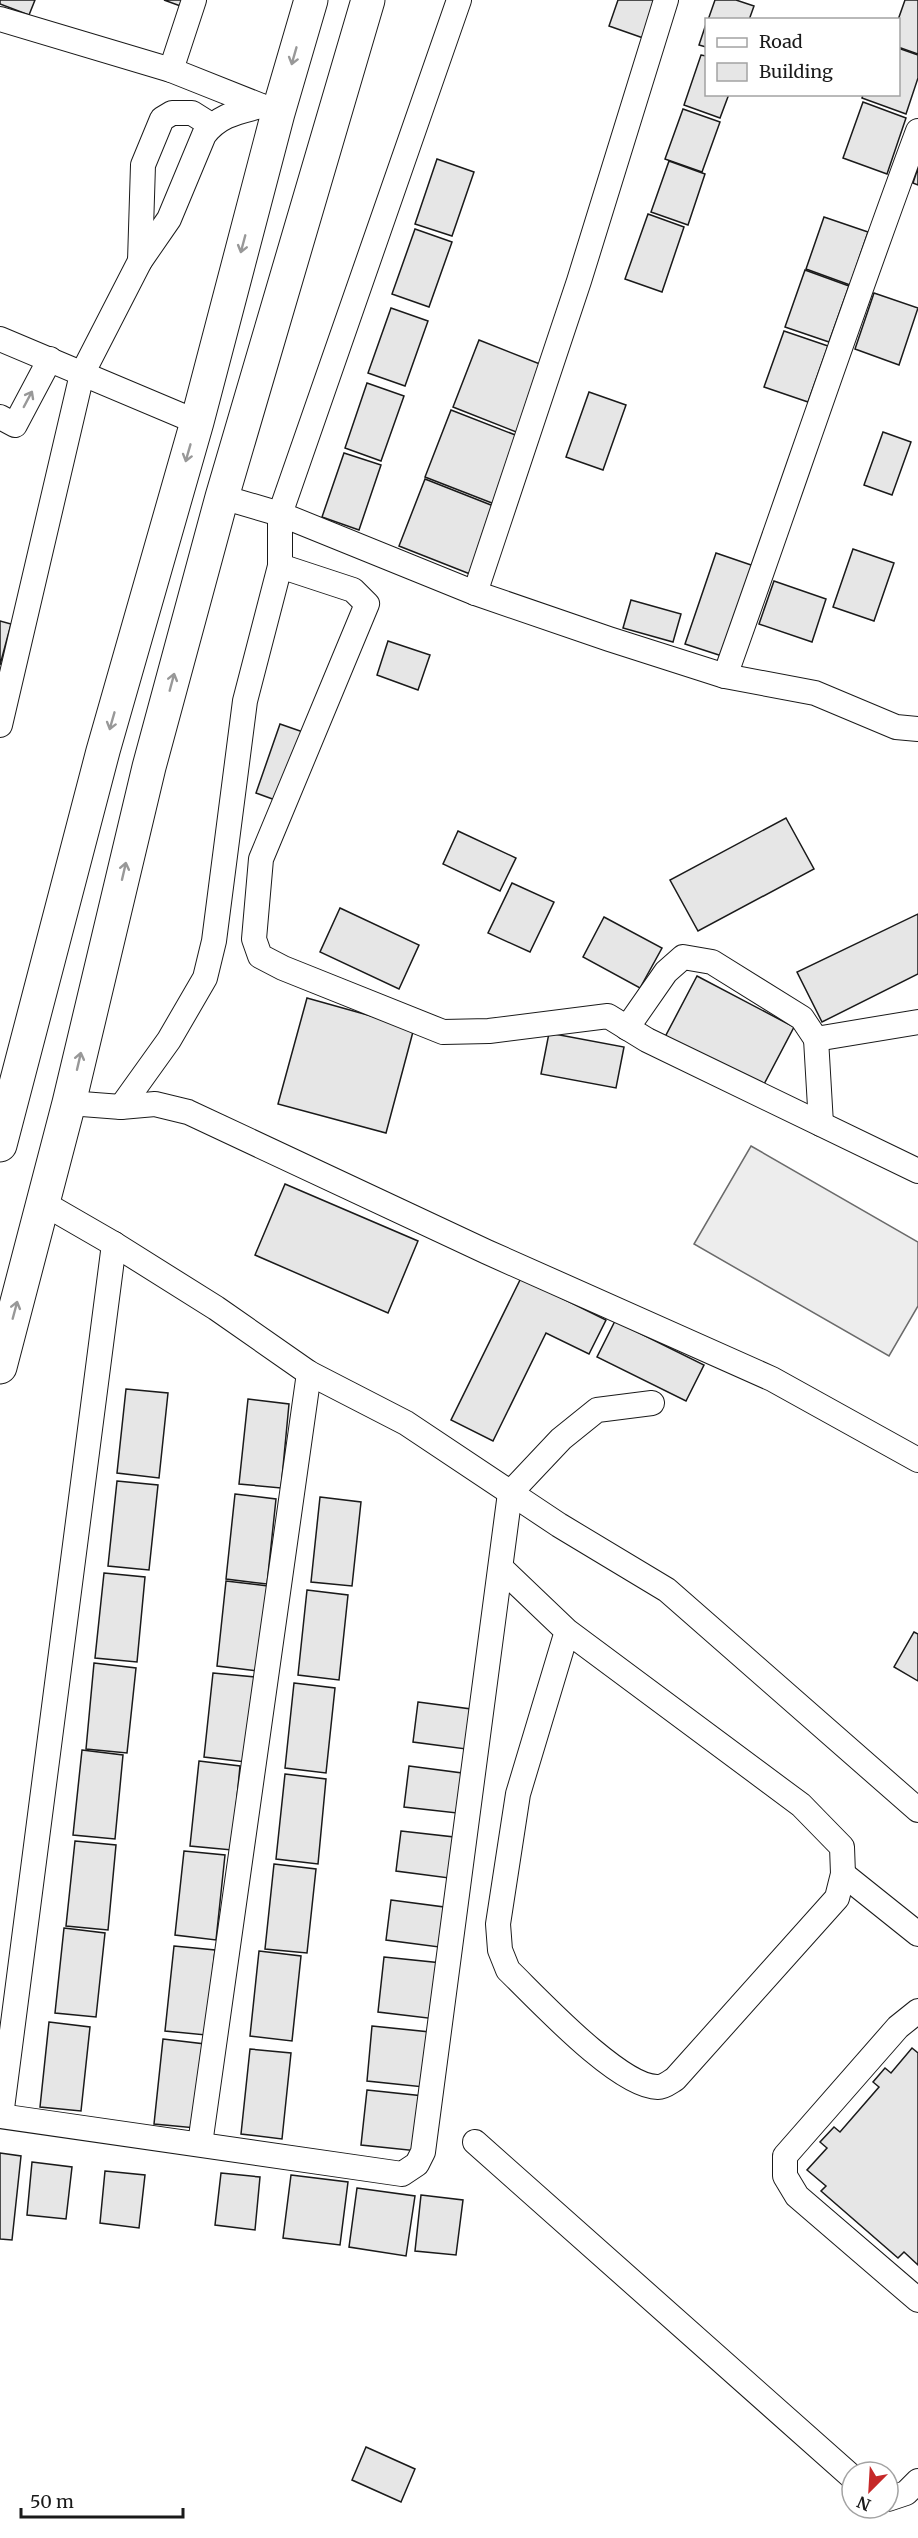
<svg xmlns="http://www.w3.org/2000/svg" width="918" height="2538" font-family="Merriweather,serif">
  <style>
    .built { fill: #ededed; stroke: #6a6a6a; stroke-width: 1.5 }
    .building { fill: #e6e6e6; stroke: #1a1a1a; stroke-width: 1.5 }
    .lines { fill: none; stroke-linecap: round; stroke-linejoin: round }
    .minor-casing { stroke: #1a1a1a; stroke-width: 26 }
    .highway-casing { stroke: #1a1a1a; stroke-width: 35 }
    .minor { stroke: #fff; stroke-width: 24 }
    .highway { stroke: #fff; stroke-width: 33 }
    .oneway { stroke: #989898 }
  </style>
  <rect width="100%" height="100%" fill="#fff"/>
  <polygon class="built" points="751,1146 918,1242 918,1306 889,1356 694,1244"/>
  <g class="building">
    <polygon points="0,0 35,0 29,15 0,4"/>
    <polygon points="164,0 189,0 186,8"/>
    <polygon points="618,0 660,0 646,39 609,26"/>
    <polygon points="715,0 736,0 754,6 749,20 708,20"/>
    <polygon points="905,0 918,0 918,54 898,47 898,20"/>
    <polygon points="706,24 706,47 699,45"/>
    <polygon points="898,48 918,55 918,78 906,114 862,98 863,94 898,94"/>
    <polygon points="701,55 706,56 706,94 729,94 720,118 684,105"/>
    <polygon points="863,102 906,118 887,174 843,158"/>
    <polygon points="683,109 720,122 702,172 665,159"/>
    <polygon points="437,159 474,172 452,236 415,224"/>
    <polygon points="669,161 705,174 688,225 651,212"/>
    <polygon points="918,168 918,185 913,183"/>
    <polygon points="648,214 684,227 662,292 625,279"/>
    <polygon points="824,217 868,232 850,285 806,269"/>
    <polygon points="415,229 452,242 429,307 392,294"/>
    <polygon points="805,270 849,286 829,342 785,327"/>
    <polygon points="874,293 918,308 899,365 855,349"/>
    <polygon points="391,308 428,321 405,386 368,373"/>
    <polygon points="784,331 828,346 808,402 764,387"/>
    <polygon points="479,340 550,368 524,435 453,407"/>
    <polygon points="367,383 404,396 381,461 345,448"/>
    <polygon points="589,392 626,405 603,470 566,457"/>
    <polygon points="451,410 523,438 497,505 425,477"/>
    <polygon points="883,432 911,442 892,495 864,485"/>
    <polygon points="344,453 381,465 359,530 322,517"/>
    <polygon points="425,479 496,507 470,574 399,546"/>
    <polygon points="853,549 894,563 874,621 833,607"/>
    <polygon points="716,553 754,566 722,656 685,644"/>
    <polygon points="774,581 826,599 812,642 759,624"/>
    <polygon points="631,600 681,614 673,642 623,628"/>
    <polygon points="0,621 11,624 0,665"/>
    <polygon points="388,641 430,655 418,690 377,675"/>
    <polygon points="280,724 303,732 278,801 256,793"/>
    <polygon points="786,818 814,869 698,931 670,880"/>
    <polygon points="458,831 516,858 500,891 443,864"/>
    <polygon points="512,883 554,902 530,952 488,933"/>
    <polygon points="340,908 419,945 399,989 320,952"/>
    <polygon points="918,914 918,974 822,1022 797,972"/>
    <polygon points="604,917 662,948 640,988 583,957"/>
    <polygon points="697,976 794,1027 762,1088 665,1037"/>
    <polygon points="307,998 414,1028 386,1133 278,1104"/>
    <polygon points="549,1033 624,1047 616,1088 541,1074"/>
    <polygon points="285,1184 418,1241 388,1313 255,1255"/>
    <polygon points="521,1278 606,1320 589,1354 546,1333 493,1441 451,1420"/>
    <polygon points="615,1321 704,1365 686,1401 597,1357"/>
    <polygon points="126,1389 168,1393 159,1478 117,1473"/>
    <polygon points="248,1399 289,1404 281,1488 239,1484"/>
    <polygon points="117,1481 158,1485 149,1570 108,1566"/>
    <polygon points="235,1494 276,1499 267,1584 226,1579"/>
    <polygon points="320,1497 361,1502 352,1586 311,1582"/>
    <polygon points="104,1573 145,1577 137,1662 95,1658"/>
    <polygon points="226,1581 268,1586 259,1671 217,1666"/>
    <polygon points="307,1590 348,1595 339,1680 298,1675"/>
    <polygon points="914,1632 918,1634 918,1681 894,1667"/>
    <polygon points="94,1663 136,1668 127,1753 86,1749"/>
    <polygon points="213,1673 255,1677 246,1762 204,1757"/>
    <polygon points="294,1683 335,1688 326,1773 285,1768"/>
    <polygon points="418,1702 471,1709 466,1749 413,1742"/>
    <polygon points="82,1750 123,1755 115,1839 73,1835"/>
    <polygon points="199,1761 240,1766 232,1850 190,1846"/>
    <polygon points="409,1766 462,1773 457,1813 404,1807"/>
    <polygon points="285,1774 326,1779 318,1864 276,1859"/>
    <polygon points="401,1831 454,1837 449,1878 396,1871"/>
    <polygon points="75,1841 116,1845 108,1930 66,1926"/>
    <polygon points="184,1851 225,1855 216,1940 175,1935"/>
    <polygon points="274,1864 316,1869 307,1953 265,1949"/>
    <polygon points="391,1900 444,1907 439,1947 386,1940"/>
    <polygon points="64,1928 105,1933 96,2017 55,2013"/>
    <polygon points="174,1946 215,1950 206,2035 165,2031"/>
    <polygon points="259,1951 301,1956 292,2041 250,2036"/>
    <polygon points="384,1957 442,1963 436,2019 378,2012"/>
    <polygon points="49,2022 90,2027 81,2111 40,2107"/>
    <polygon points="372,2026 430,2032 424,2087 367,2081"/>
    <polygon points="163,2039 205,2044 196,2128 154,2124"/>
    <polygon points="912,2048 918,2053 918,2265 904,2252 898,2258 821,2191 826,2186 807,2170 827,2148 820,2142 834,2127 840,2132 879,2087 873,2082 885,2068 891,2073"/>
    <polygon points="250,2049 291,2053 282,2139 241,2134"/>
    <polygon points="367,2090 424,2096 418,2151 361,2145"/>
    <polygon points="0,2153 21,2156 12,2240 0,2239"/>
    <polygon points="32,2162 72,2167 66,2219 27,2215"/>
    <polygon points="105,2171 145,2175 139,2228 100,2223"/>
    <polygon points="221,2173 260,2177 255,2230 215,2225"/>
    <polygon points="291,2175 348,2182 340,2245 283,2238"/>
    <polygon points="357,2188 415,2196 406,2256 349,2247"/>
    <polygon points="421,2195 463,2200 456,2255 415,2251"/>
    <polygon points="366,2447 415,2469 401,2502 352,2480"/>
  </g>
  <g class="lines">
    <defs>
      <g id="minor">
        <polyline points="0,19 171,70 264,107"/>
        <polyline points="171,70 194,0"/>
        <polyline points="140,261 143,165 162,119 172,113 192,113 211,125"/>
        <polyline points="0,339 197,422"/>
        <polyline points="0,417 15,425 50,359"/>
        <polyline points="222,497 280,514 475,593 609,639 725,676 815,693 896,727 918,729"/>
        <polyline points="280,566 353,590 367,604 261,859 254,939 260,956 283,968 443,1032 489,1031 608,1016 647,1040 918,1171"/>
        <polyline points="475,593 579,281 666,0"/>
        <path d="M725 676C790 494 851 311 918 131"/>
        <path d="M0 725 82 374 140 261 169 219 204 135C219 115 238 112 261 106"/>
        <polyline points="627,1028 666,972 683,957 712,962 802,1018 816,1039 918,1022"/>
        <polyline points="816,1039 821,1124"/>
        <polyline points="69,1103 121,1107 155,1104 188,1112 487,1252 772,1379 918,1460"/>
        <polyline points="121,1107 169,1040 205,978 214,941 245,701 280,566 280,514 459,0"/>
        <polyline points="43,1203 114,1244 216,1308 309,1373 406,1423 559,1525 667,1590 918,1810"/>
        <path d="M501 1568 567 1631 801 1805 842 1847 843 1874 837 1898 675 2079C670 2082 664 2087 658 2087 620 2088 537 1998 508 1970L500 1950 498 1924 518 1794 567 1631"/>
        <polyline points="843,1874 918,1934"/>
        <polyline points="918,2011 898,2027 785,2156 785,2176 797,2196 918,2300"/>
        <polyline points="0,2116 402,2174 417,2164 423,2152 510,1493 561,1439 597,1410 652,1403"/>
        <polyline points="1,2116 114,1244"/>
        <polyline points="475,2142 852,2477"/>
        <polyline points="200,2144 309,1373"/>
        <polyline points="888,2499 906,2493 918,2481"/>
      </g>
      <g id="highway">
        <polyline points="0,1145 103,751 197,422 278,113 311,0"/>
        <polyline points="0,1367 69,1103 149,767 222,497 368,0"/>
      </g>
    </defs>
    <use href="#minor" class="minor-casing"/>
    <use href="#highway" class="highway-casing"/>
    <use href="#minor" class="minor"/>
    <use href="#highway" class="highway"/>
  </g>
  <defs><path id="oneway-shaft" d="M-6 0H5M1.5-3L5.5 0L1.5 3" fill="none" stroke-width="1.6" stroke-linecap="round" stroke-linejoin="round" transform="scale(1.5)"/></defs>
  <g class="oneway">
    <use href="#oneway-shaft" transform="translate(294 56) rotate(106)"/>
    <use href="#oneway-shaft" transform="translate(243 244) rotate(105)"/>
    <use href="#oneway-shaft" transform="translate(28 399) rotate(-62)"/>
    <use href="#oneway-shaft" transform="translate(188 453) rotate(106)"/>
    <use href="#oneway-shaft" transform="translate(172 682) rotate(-75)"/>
    <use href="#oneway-shaft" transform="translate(112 721) rotate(106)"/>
    <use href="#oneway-shaft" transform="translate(124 871) rotate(-77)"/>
    <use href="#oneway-shaft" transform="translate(79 1061) rotate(-77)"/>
    <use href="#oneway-shaft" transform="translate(15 1310) rotate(-75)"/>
  </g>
  <rect x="705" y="18" width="195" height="78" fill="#ffffff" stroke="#a3a3a3" stroke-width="1.5"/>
  <rect x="717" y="38" width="30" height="9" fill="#ffffff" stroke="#a3a3a3" stroke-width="1.5"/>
  <text x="759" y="48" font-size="18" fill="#1a1a1a">Road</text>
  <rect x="717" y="63" width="30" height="18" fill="#e6e6e6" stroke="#a3a3a3" stroke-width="1.5"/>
  <text x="759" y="78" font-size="18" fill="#1a1a1a">Building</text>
  <g transform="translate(870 2490) rotate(204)"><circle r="28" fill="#ffffff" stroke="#a3a3a3" stroke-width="1.5"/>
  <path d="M0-4.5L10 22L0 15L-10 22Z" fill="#c62828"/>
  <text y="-9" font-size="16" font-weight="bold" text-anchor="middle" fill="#1a1a1a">N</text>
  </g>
  <path d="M21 2508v9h162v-9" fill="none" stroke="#1a1a1a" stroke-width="3"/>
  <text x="30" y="2508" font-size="18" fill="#1a1a1a" stroke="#ffffff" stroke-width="4.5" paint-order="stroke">50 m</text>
</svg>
